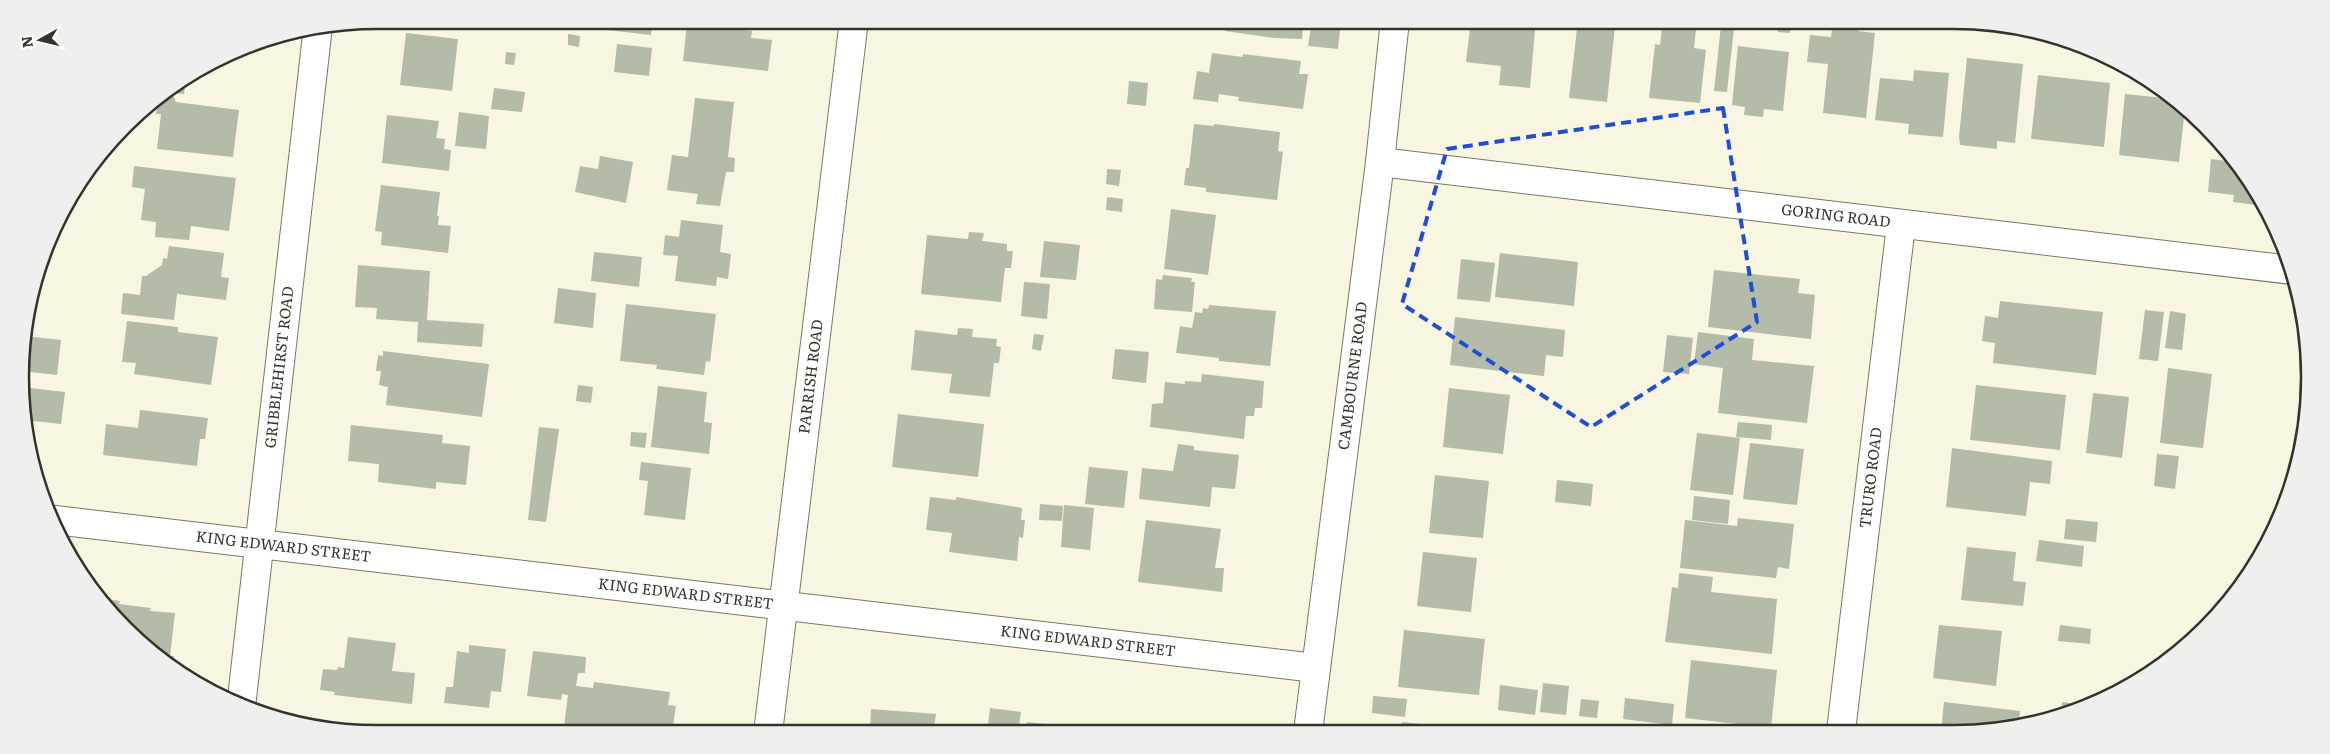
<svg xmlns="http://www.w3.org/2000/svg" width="2330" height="754" font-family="Literata,serif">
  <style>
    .building { fill: #b4bba8 }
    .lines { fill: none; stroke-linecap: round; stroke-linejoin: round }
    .minor-casing { stroke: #797865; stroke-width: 30 }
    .minor { stroke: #fff; stroke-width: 28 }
    .marked { fill: none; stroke: #1d4ed8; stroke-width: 4; stroke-dasharray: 10 6; stroke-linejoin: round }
    .labels { text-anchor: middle; stroke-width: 4; stroke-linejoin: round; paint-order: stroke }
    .street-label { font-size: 15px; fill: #34332b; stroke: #fff }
    .rim { fill: none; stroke: #34332b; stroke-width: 2.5 }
  </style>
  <rect width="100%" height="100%" fill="#f8f6e1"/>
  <g class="building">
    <polygon points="599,20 653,20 651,35 598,29"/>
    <polygon points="704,20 744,20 743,30 752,31 751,38 772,40 768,71 683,61 687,23 704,25"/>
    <polygon points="1226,20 1341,20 1338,49 1308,46 1311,27 1303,26 1302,39 1274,38 1225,31"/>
    <polygon points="1471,20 1527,20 1526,29 1535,30 1530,88 1499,85 1501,66 1466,62"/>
    <polygon points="1578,20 1638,20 1615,26 1607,102 1569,98"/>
    <polygon points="1663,20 1697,20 1694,48 1706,50 1700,103 1649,98 1655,44 1660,45"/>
    <polygon points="1780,20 1791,20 1790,33 1778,32"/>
    <polygon points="1833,20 1859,20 1858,31 1875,33 1866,118 1823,113 1828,64 1807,62 1810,35 1831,37"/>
    <polygon points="1721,26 1734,28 1727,92 1714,91"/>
    <polygon points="406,33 458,39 452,91 400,85"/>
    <polygon points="568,34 580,36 579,47 568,45"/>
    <polygon points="617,44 652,48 649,76 614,72"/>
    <polygon points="1738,46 1789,52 1783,111 1764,109 1763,117 1744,115 1745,107 1732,105"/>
    <polygon points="237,49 236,60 221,59"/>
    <polygon points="506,52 516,53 514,65 505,64"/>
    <polygon points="1212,53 1243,57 1243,54 1301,61 1299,74 1308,74 1303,109 1238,101 1239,97 1219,94 1218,102 1193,99 1197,71 1209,73"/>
    <polygon points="1967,58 2023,64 2015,143 1997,141 1997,149 1960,145 1959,137"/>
    <polygon points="1914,70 1949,73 1943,137 1908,134 1909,124 1875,120 1880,78 1913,81"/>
    <polygon points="2038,75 2110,83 2104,147 2031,139"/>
    <polygon points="186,81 184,94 172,93 176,102 239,110 233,157 157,149 161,114 156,114 158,99"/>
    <polygon points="1129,81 1148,83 1146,106 1127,104"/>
    <polygon points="494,88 525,92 522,112 491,109"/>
    <polygon points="2125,94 2174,99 2185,108 2179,162 2119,155"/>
    <polygon points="695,98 734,102 728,157 735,158 734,172 726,172 720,206 696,204 698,194 667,190 672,155 688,157"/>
    <polygon points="459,112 489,116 486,149 455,146"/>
    <polygon points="387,115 439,121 436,138 445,139 444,149 451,150 449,171 382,163"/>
    <polygon points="1194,124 1214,126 1214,124 1280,132 1278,151 1283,152 1277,200 1206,192 1206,188 1184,185 1186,168 1189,168"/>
    <polygon points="600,156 633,162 626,203 575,192 580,166 598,169"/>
    <polygon points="2211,159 2236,162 2250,179 2264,206 2233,202 2234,195 2208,192"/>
    <polygon points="134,166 236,178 229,231 191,226 189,240 155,237 156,222 141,220 145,189 132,187"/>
    <polygon points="1107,169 1121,170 1119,186 1106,184"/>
    <polygon points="381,185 440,192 437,216 439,216 438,225 451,226 448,253 381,245 382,232 375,231"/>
    <polygon points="1107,197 1123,199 1122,212 1106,210"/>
    <polygon points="1171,209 1216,215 1208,275 1164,269"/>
    <polygon points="681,220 723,225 720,252 731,254 728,279 717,277 716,286 675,281 678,256 663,255 665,235 679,237"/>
    <polygon points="969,232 984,233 982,241 1007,244 1007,251 1013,251 1011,268 1005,268 1001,302 921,294 927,235 968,239"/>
    <polygon points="1044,241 1080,245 1076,280 1040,277"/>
    <polygon points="169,246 224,253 221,277 229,278 226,300 177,294 174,320 121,314 123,293 140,295 142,276 146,276 162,265 163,258 167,259"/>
    <polygon points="594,252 642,257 639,287 591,281"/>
    <polygon points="1500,253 1578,262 1574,306 1495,297"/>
    <polygon points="1461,259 1495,263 1490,302 1457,299"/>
    <polygon points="358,265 430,271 427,320 484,324 482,347 417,342 418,322 376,319 377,308 355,307"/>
    <polygon points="1714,270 1800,279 1798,293 1815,295 1811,339 1708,327"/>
    <polygon points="1163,275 1192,278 1191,282 1195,282 1192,312 1154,309 1156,279 1162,280"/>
    <polygon points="1024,282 1050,284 1047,319 1021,316"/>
    <polygon points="558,288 596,293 593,328 554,323"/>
    <polygon points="2000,301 2103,312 2096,375 1993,363 1995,343 1982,341 1985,316 1998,318"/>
    <polygon points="626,304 716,314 710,362 706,361 704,375 656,369 657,365 620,361"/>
    <polygon points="1209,305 1276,311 1270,366 1219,361 1219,358 1176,353 1180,326 1192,328 1195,312 1202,313 1203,308 1208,309"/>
    <polygon points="2145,310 2164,312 2158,361 2139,359"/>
    <polygon points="2170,311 2186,314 2182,350 2165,348"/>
    <polygon points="1455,317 1565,330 1563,357 1546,355 1544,376 1450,365"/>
    <polygon points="127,321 178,327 178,332 218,337 211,385 134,374 136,363 122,362"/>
    <polygon points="958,328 973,329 972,337 997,339 996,346 1001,347 999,363 994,363 990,397 949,393 952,374 911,370 915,330 957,335"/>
    <polygon points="1698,332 1754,339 1752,360 1814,366 1807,423 1718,413 1723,368 1694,364"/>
    <polygon points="1034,334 1044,335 1041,351 1032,349"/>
    <polygon points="1667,335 1693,338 1689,374 1663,372"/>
    <polygon points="25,336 61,340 57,375 22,371"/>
    <polygon points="1115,349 1149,352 1146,383 1112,379"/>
    <polygon points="383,351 489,364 482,417 386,405 388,387 379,385 381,371 376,371 378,355 383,356"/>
    <polygon points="2168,368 2212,374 2203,448 2160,443"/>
    <polygon points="1202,374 1264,381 1262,408 1255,408 1254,416 1246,416 1244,439 1150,427 1152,404 1163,403 1165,382 1185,384 1185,381 1201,382"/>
    <polygon points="578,385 593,387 591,403 576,401"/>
    <polygon points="1976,385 2066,395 2060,450 1970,440"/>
    <polygon points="658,386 707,392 704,422 712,423 709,454 651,447"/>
    <polygon points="21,387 65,392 61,424 24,420"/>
    <polygon points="1449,388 1510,395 1503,454 1443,447"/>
    <polygon points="2093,393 2129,397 2122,458 2086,453"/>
    <polygon points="140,410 208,418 205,439 200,439 197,466 103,455 106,424 138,428"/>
    <polygon points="898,414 984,424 978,477 892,467"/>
    <polygon points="1738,422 1772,425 1771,440 1736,437"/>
    <polygon points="351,425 443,435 442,443 470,446 466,485 436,482 436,489 378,482 379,464 348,461"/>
    <polygon points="539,427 559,429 546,522 528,520"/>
    <polygon points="631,432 647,433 645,448 630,446"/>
    <polygon points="1697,433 1740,438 1733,495 1690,490"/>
    <polygon points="1750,443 1804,449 1797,505 1743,499"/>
    <polygon points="1178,444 1194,446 1194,450 1239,455 1235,489 1212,487 1210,507 1139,499 1142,468 1173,471"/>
    <polygon points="1952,448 2052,461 2050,484 2030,482 2026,516 1946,507"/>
    <polygon points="2157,454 2179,456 2175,489 2154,486"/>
    <polygon points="641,462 691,468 685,520 644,515 648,481 639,480"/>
    <polygon points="1089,467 1128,471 1124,508 1085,504"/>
    <polygon points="1435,475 1489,481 1483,538 1429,533"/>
    <polygon points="1557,480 1593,484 1591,506 1555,502"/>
    <polygon points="1694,496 1730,500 1728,524 1692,520"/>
    <polygon points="930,497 956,500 956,497 1022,508 1021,520 1025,520 1023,538 1019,537 1017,561 949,552 952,533 926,530"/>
    <polygon points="1040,504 1063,506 1062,521 1039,520"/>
    <polygon points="1064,505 1094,508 1090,550 1061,547"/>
    <polygon points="1738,518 1794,524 1789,569 1778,567 1776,578 1680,568 1685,520 1737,526"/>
    <polygon points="2066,519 2098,522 2096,542 2064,539"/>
    <polygon points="1146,520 1221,529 1215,568 1224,568 1222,592 1138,582"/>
    <polygon points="2039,540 2084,546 2082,567 2036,561"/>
    <polygon points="1967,547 2016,552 2013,581 2026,582 2023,606 1961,600"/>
    <polygon points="1423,552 1477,558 1471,612 1417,606"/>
    <polygon points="1679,573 1713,577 1711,592 1777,599 1772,654 1665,642 1672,587 1678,588"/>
    <polygon points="99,598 120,601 119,604 151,608 150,611 175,613 170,656 174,656 173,669 124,629"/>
    <polygon points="1939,625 2002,631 1996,686 1933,678"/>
    <polygon points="2060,625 2091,629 2090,644 2058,641"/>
    <polygon points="1404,630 1485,639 1479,695 1398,687"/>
    <polygon points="348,637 396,643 392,671 415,673 412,704 334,695 335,692 320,690 323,669 337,670 338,667 344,668"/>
    <polygon points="469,645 506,649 501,692 491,691 489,708 444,703 446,687 453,687 457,651 469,653"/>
    <polygon points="533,651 586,657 585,673 578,673 576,686 593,688 594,682 670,692 668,705 676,706 672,733 633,734 564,726 568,695 562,694 561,700 527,696"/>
    <polygon points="1691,660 1777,670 1771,728 1685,718"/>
    <polygon points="1543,683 1569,686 1566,715 1540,712"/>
    <polygon points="1500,685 1538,690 1535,715 1498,710"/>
    <polygon points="1373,696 1407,699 1405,717 1372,713"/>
    <polygon points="1625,698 1674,704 1672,725 1623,719"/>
    <polygon points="1581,699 1599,701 1597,718 1579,716"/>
    <polygon points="1944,702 2020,711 2019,725 2000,731 1941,731"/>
    <polygon points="2062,702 2085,705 2061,712"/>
    <polygon points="990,708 1021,712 1018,733 987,733"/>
    <polygon points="871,709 936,714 933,733 867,733 867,729 870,729"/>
    <polygon points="1027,722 1065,726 1064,733 1026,733"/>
    <polygon points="1402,722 1465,729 1464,732 1401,732"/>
  </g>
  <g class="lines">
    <defs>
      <g id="minor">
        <path id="s1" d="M1380 162 2292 270"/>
        <path id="s2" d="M55 520 1315 668"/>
        <path id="s3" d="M241 707 318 26"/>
        <path id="s4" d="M1841 731 1901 225"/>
        <path id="s5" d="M1308 732 1380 162 1395 20"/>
        <path id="s6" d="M768 733 854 20"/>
      </g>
    </defs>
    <use href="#minor" class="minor-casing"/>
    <use href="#minor" class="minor"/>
  </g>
  <path class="marked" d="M1723 108 1757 322 1591 427 1402 304 1447 149Z"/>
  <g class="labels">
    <g class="street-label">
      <text dy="5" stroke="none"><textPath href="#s1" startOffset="459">GORING ROAD</textPath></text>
      <text dy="5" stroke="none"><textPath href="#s3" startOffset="342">GRIBBLEHIRST ROAD</textPath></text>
      <text dy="5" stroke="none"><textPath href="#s5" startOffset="359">CAMBOURNE ROAD</textPath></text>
      <text dy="5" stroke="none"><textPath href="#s6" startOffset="359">PARRISH ROAD</textPath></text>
      <text dy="5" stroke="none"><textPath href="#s4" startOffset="255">TRURO ROAD</textPath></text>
      <text dy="5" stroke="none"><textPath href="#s2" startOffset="230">KING EDWARD STREET</textPath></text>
      <text dy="5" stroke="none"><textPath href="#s2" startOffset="635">KING EDWARD STREET</textPath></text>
      <text dy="5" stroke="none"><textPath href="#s2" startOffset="1040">KING EDWARD STREET</textPath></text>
    </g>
  </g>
  <path d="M0 0H2330V754H0ZM377 29H1953A348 348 0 0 1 2301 377V377A348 348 0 0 1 1953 725H377A348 348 0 0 1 29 377V377A348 348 0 0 1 377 29Z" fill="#efefee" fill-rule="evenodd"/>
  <path class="rim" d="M377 29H1953A348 348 0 0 1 2301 377V377A348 348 0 0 1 1953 725H377A348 348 0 0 1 29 377V377A348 348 0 0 1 377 29Z"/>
  <g transform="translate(40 40) rotate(262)" stroke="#ffffff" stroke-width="4" paint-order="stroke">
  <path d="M0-4L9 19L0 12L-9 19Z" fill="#34332b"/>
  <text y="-8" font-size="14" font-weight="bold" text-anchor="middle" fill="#34332b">N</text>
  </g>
</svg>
